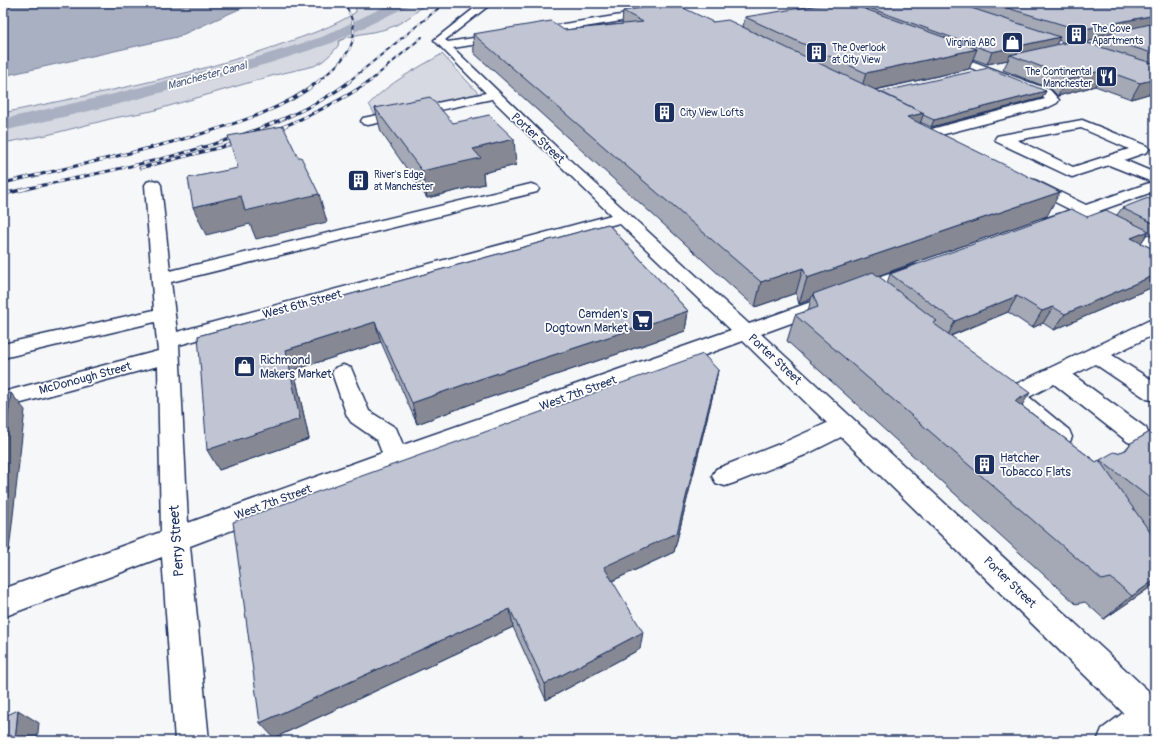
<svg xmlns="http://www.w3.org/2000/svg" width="1158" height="744" font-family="Pangolin,sans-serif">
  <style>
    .green { fill: #d6d9e2; stroke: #7884a0 }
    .water { fill: #a9b0c1; stroke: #707c99 }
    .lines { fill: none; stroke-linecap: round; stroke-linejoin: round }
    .canal { fill: #a9b0c1; fill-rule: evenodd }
    .minor-casing { stroke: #1b2f5e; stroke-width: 3 }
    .major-casing { stroke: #1b2f5e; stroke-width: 3 }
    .minor { fill: #fff; fill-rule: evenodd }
    .major { fill: #fff; fill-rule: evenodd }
    .rail-far2-casing { stroke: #1b2f5e; stroke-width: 2 }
    .rail-far1-casing { stroke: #1b2f5e; stroke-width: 3 }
    .rail-casing { stroke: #1b2f5e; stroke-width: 3.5 }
    .rail-far2 { stroke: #fff; stroke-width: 1.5; stroke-dasharray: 4.5; stroke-linecap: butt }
    .rail-far1 { stroke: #fff; stroke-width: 2; stroke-dasharray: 5.5; stroke-linecap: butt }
    .rail { stroke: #fff; stroke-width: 2.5; stroke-dasharray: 8; stroke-linecap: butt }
    .wall { fill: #a5a9b5; stroke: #1b2f5e; fill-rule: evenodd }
    .shaded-wall { fill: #868994; stroke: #1b2f5e }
    .building { fill: #c0c4d3; stroke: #1b2f5e }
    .labels { text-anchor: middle; stroke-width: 3.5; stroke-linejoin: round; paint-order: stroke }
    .far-poi-label { font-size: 10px; fill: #1b2f5e; stroke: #fff; text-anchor: start }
    .far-water-label { font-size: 11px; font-style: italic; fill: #4d5c81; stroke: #fff }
    .street-label { font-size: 12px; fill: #1b2f5e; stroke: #fff }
    .poi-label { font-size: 12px; fill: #1b2f5e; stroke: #fff; text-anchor: start }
    .near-street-label { font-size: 14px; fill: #1b2f5e; stroke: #fff }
  </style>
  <rect width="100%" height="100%" fill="#f6f7f9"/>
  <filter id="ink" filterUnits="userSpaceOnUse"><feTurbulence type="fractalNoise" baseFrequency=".025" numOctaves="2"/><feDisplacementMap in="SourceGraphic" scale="8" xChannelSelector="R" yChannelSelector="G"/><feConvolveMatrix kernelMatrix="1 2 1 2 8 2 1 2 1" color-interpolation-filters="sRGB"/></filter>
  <g filter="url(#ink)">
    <g class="green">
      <path d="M355 3H427C416 12 407 20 394 26 376 34 356 32 339 41L338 46 332 53 323 61 314 66 275 75 152 111 114 118 47 135 3 143V113C97 93 192 76 282 44 308 35 333 27 356 12Z"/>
      <path d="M442 54 479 94 375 115 369 104C390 82 416 69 442 54Z"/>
    </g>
    <polygon class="water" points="3,3 253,3 177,37 3,76"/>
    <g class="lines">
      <polygon class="canal" points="392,3 410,3 408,6 332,43 270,63 119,104 3,131 3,119 110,95 258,57 322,37"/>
      <defs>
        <g id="minor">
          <path d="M481 3H492L445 40 448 42 653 10 656 11 658 13 656 15 653 16 453 48 573 163 749 324 909 267 916 265 923 267 925 271 923 275 761 334 1155 697V737L1143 732 841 437 805 455 734 483 725 486 716 483 712 476 716 469 787 441 827 423 743 341 405 465 190 546 209 741H175L162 557 3 617V589L161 532 158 366 3 408V392L158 351 155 322 3 358V344L154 310 145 185 147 182 153 180 159 182 161 185 170 271 531 184 537 186 539 189 537 192 171 282 177 332 611 215 492 99 368 125 363 124 361 121 363 118 368 117 486 93 434 40ZM619 223 731 330 403 445 396 428 369 411 351 368 343 365 335 368 332 373 347 416 351 422 377 440 382 453 188 523 179 345Z"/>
          <polygon points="809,3 823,3 835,7 861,3 883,3 878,6 846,11 852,15 847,18 833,13 827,13 826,10 811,5"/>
          <polygon points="942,50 1050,90 1059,100 1057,103 1049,107 929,138 924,137 922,134 924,131 1045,99 1042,96 938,55 936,53 938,51"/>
          <path d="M1082 120 1147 146 1149 149 1147 152 1124 160 1155 173V191L1099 211 1155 239V251L1149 250 1084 217C1072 221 1057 230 1044 227L1042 223 1044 219 1071 210 1025 187 1023 184 1025 181 1031 179 1037 181 1086 205 1152 182 1109 165 1072 177 1067 175 997 142 995 139 997 136 1002 135ZM1081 128 1129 149 1073 167 1017 140Z"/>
          <path d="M1155 319V334L1112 355 1155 382V401L1147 399 1095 364 1073 375 1146 428 1149 435 1146 442 1137 444 1128 442 1054 384 1029 397 1069 430 1072 437 1069 444 1060 446 1051 444 1004 401C995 399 990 397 986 389L989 383 997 381 1012 386 1148 321Z"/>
        </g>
        <polygon id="major" points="1155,693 1155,731 1142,741 1097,741 1102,729 1143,698"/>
      </defs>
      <use href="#minor" class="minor-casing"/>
      <use href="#major" class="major-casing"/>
      <use href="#minor" class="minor"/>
      <use href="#major" class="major"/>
      <defs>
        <g id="rail-far2">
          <path d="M317 82C346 60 367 39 344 3"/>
          <polyline points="348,82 445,3"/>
          <polyline points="369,82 422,37"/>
        </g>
        <g id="rail-far1">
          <path d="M273 131C307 117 340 102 370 81"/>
          <polyline points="140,168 241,142"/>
          <path d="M3 183C67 168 131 154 194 136 237 123 283 110 319 81"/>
          <path d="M25 189C112 170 202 154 283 119 306 109 330 97 350 81"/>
        </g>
        <polyline id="rail" points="3,194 30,188"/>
      </defs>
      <use href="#rail-far2" class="rail-far2-casing"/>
      <use href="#rail-far1" class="rail-far1-casing"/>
      <use href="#rail" class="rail-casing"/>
      <use href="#rail-far2" class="rail-far2"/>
      <use href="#rail-far1" class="rail-far1"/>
      <use href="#rail" class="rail"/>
    </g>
    <g class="wall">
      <path d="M886 3H1155V92L1131 99 1095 86 1058 96 1051 89 1003 70 1008 60 987 64 973 59 969 69 876 90 881 92 1046 91 1042 98 931 127 920 122V123L1047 216 878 276 887 283 890 274 1087 217 1117 215 1122 208 1155 202V239L1147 234 1141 243 1155 250V286L1054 330 1043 323 1032 328 1008 312 951 336 1022 406 1096 462 1117 453 1124 451 1131 443 1155 429V583L1145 591 1104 619 1085 602 1076 604 787 341 795 315 808 311 811 299 799 304 796 293 755 307 474 53 473 34 564 30 622 24 623 11 713 22 743 27 745 17 866 9 867 7ZM1058 40 1065 43 1056 45ZM1094 40 1092 44 1086 42Z"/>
      <polygon points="375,108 453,123 516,165 483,173 484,184 427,198 381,132"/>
      <polygon points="608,224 688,311 685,331 482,400 417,424 381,342 294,370 309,439 219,470 198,336"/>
      <polygon points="718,370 714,390 674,552 612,581 640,649 546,700 513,627 274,738"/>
    </g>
    <g class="shaded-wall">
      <polygon points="1155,15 1155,27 1097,36 1094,40 1073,45 1080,30"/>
      <polygon points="1060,37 1054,49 1010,55 1008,60 987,64 992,52"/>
      <polygon points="977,49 969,69 860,93 866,73"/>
      <polygon points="1104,70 1095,86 1058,96 1066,80"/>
      <polygon points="1155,79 1155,92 1131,99 1140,83"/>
      <polygon points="1046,91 1042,98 931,127 934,120"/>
      <polygon points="924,113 916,134 907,117"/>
      <polygon points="514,139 516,165 483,173 484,184 427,198 422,171 473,149"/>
      <polygon points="1060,192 1047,216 815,298 813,294 811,299 799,304 807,278"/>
      <polygon points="319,194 327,222 256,239 250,224 206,235 193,207 241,196"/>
      <polygon points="1149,231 1139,246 1131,238"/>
      <polygon points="803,268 796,293 755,307 761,282"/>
      <polygon points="1155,275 1155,286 1054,330 1065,314"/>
      <polygon points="1017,296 1008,312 947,337 955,321"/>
      <polygon points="1053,307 1043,323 1032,328 1042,311"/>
      <polygon points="688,311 685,331 482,400 417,424 412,403 480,379"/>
      <polygon points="375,322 381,342 294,370 309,439 219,470 207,450 286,350"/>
      <polygon points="718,370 714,390 674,552 603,585 604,567"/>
      <polygon points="11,393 25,410 9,551 3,553 3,451"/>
      <polygon points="1030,393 1013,419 1015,401"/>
      <polygon points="1155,580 1155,583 1145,591 1104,619 1132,596"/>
      <polygon points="510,609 513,627 274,738 260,723"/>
      <polygon points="643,632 640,649 546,700 545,684"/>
      <polygon points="18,710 39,723 37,741 15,741"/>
    </g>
    <g class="building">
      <polygon points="670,3 673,3 713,22 728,20 924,113 907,117 1060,192 807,278 803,268 761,282 473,34 551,21 564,30 643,22 623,11"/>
      <polygon points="831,3 845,3 848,4 851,4 977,49 866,73 745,17"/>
      <polygon points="886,3 956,3 1060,37 992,52 867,7"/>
      <polygon points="991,3 1155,3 1155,15 1080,30"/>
      <polygon points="1155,23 1155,54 1097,36"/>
      <polygon points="1078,40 1155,64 1155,79 1140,83 1104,70 1066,80 1058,73 1010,55"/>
      <polygon points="988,68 1046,91 934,120 923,115 924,113 881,92"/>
      <polygon points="430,97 453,123 489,115 514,139 473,149 481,158 422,171 375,108"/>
      <polygon points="283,126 298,157 301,157 319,194 245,211 241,196 193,207 188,178 238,168 228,136"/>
      <polygon points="1148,198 1155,202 1155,224 1122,208"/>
      <polygon points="1071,209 1087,217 1106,210 1149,231 1131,238 1155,250 1155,275 1065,314 1053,307 1042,311 1017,296 955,321 890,274"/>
      <polygon points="608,224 688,311 480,379 412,403 375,322 286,350 300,419 207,450 198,336"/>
      <polygon points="873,272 937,321 933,323 1030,393 1015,401 1096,462 1099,460 1155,539 1155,580 1132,596 1111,578 1102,580 795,315 818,307 813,294"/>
      <polygon points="703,354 718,370 677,533 604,567 643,632 545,684 510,609 260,723 233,522"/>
      <polygon points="11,393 3,451 3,395"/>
      <polygon points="1155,429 1155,502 1100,460 1114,452 1117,453 1126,450 1131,443"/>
      <polygon points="18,710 15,741 3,741 3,717"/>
      <polygon points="764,736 767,741 755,741"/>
    </g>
  </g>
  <defs>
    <symbol id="building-square" viewBox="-11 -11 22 22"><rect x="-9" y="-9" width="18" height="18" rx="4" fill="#1b2f5e" stroke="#fff"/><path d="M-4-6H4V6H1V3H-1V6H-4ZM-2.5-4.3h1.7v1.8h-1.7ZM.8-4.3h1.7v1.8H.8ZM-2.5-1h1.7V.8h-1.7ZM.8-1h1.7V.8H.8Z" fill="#fff"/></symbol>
    <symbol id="shop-square" viewBox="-11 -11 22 22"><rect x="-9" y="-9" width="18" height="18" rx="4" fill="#1b2f5e" stroke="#fff"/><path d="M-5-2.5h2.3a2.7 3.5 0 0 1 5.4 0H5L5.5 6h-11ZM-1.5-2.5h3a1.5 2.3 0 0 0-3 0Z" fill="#fff"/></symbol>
    <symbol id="restaurant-square" viewBox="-11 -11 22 22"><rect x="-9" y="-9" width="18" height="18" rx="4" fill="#1b2f5e" stroke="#fff"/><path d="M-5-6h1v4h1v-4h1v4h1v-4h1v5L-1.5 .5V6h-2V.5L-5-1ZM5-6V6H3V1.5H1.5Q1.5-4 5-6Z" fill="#fff"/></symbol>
    <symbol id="supermarket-square" viewBox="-11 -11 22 22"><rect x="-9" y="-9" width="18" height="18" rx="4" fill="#1b2f5e" stroke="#fff"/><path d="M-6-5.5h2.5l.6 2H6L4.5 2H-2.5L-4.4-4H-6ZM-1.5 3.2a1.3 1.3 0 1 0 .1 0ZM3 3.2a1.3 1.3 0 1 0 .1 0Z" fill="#fff"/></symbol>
  </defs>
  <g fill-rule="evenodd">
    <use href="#building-square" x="1064" y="22" width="25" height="25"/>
    <use href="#shop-square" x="1000" y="30" width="25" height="25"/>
    <use href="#building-square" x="804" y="40" width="25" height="25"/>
    <use href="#restaurant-square" x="1094" y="64" width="25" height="25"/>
    <use href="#building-square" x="652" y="100" width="25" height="25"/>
    <use href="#building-square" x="346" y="168" width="25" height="25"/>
    <use href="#supermarket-square" x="630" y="308" width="25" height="25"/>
    <use href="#shop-square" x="232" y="354" width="25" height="25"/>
    <use href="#building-square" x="972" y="452" width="25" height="25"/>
  </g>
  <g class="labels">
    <g class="far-poi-label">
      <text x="1092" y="32">The Cove<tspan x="1092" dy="12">Apartments</tspan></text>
      <text x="996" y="46" text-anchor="end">Virginia ABC</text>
      <text x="832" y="51">The Overlook<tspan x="832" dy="12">at City View</tspan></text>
      <text x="1092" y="75" text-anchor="end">The Continental<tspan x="1092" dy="12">Manchester</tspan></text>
      <text x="680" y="116">City View Lofts</text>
      <text x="374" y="178">River's Edge<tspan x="374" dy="12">at Manchester</tspan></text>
    </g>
    <g class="far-water-label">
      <text transform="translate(207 75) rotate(-15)" y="4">Manchester Canal</text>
    </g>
    <g class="street-label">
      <text transform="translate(538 138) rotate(43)" y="4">Porter Street</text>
      <text transform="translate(302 304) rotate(-15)" y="4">West 6th Street</text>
      <text transform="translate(775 359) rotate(43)" y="4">Porter Street</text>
      <text transform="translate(85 378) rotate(-15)" y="4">McDonough Street</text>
      <text transform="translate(578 393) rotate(-20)" y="4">West 7th Street</text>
      <text transform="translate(273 502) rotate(-20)" y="4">West 7th Street</text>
      <text transform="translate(1010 582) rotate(44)" y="4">Porter Street</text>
    </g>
    <g class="poi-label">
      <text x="628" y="318" text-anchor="end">Camden's<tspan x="628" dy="14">Dogtown Market</tspan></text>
      <text x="260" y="364">Richmond<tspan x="260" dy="14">Makers Market</tspan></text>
      <text x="1000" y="462">Hatcher<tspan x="1000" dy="14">Tobacco Flats</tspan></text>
    </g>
    <g class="near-street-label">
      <text transform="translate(176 541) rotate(-94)" y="5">Perry Street</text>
    </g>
  </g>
  <rect width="1158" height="744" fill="none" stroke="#fff" stroke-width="16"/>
  <rect x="8" y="8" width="1142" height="728" fill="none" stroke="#1b2f5e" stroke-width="1.5" filter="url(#ink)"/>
</svg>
